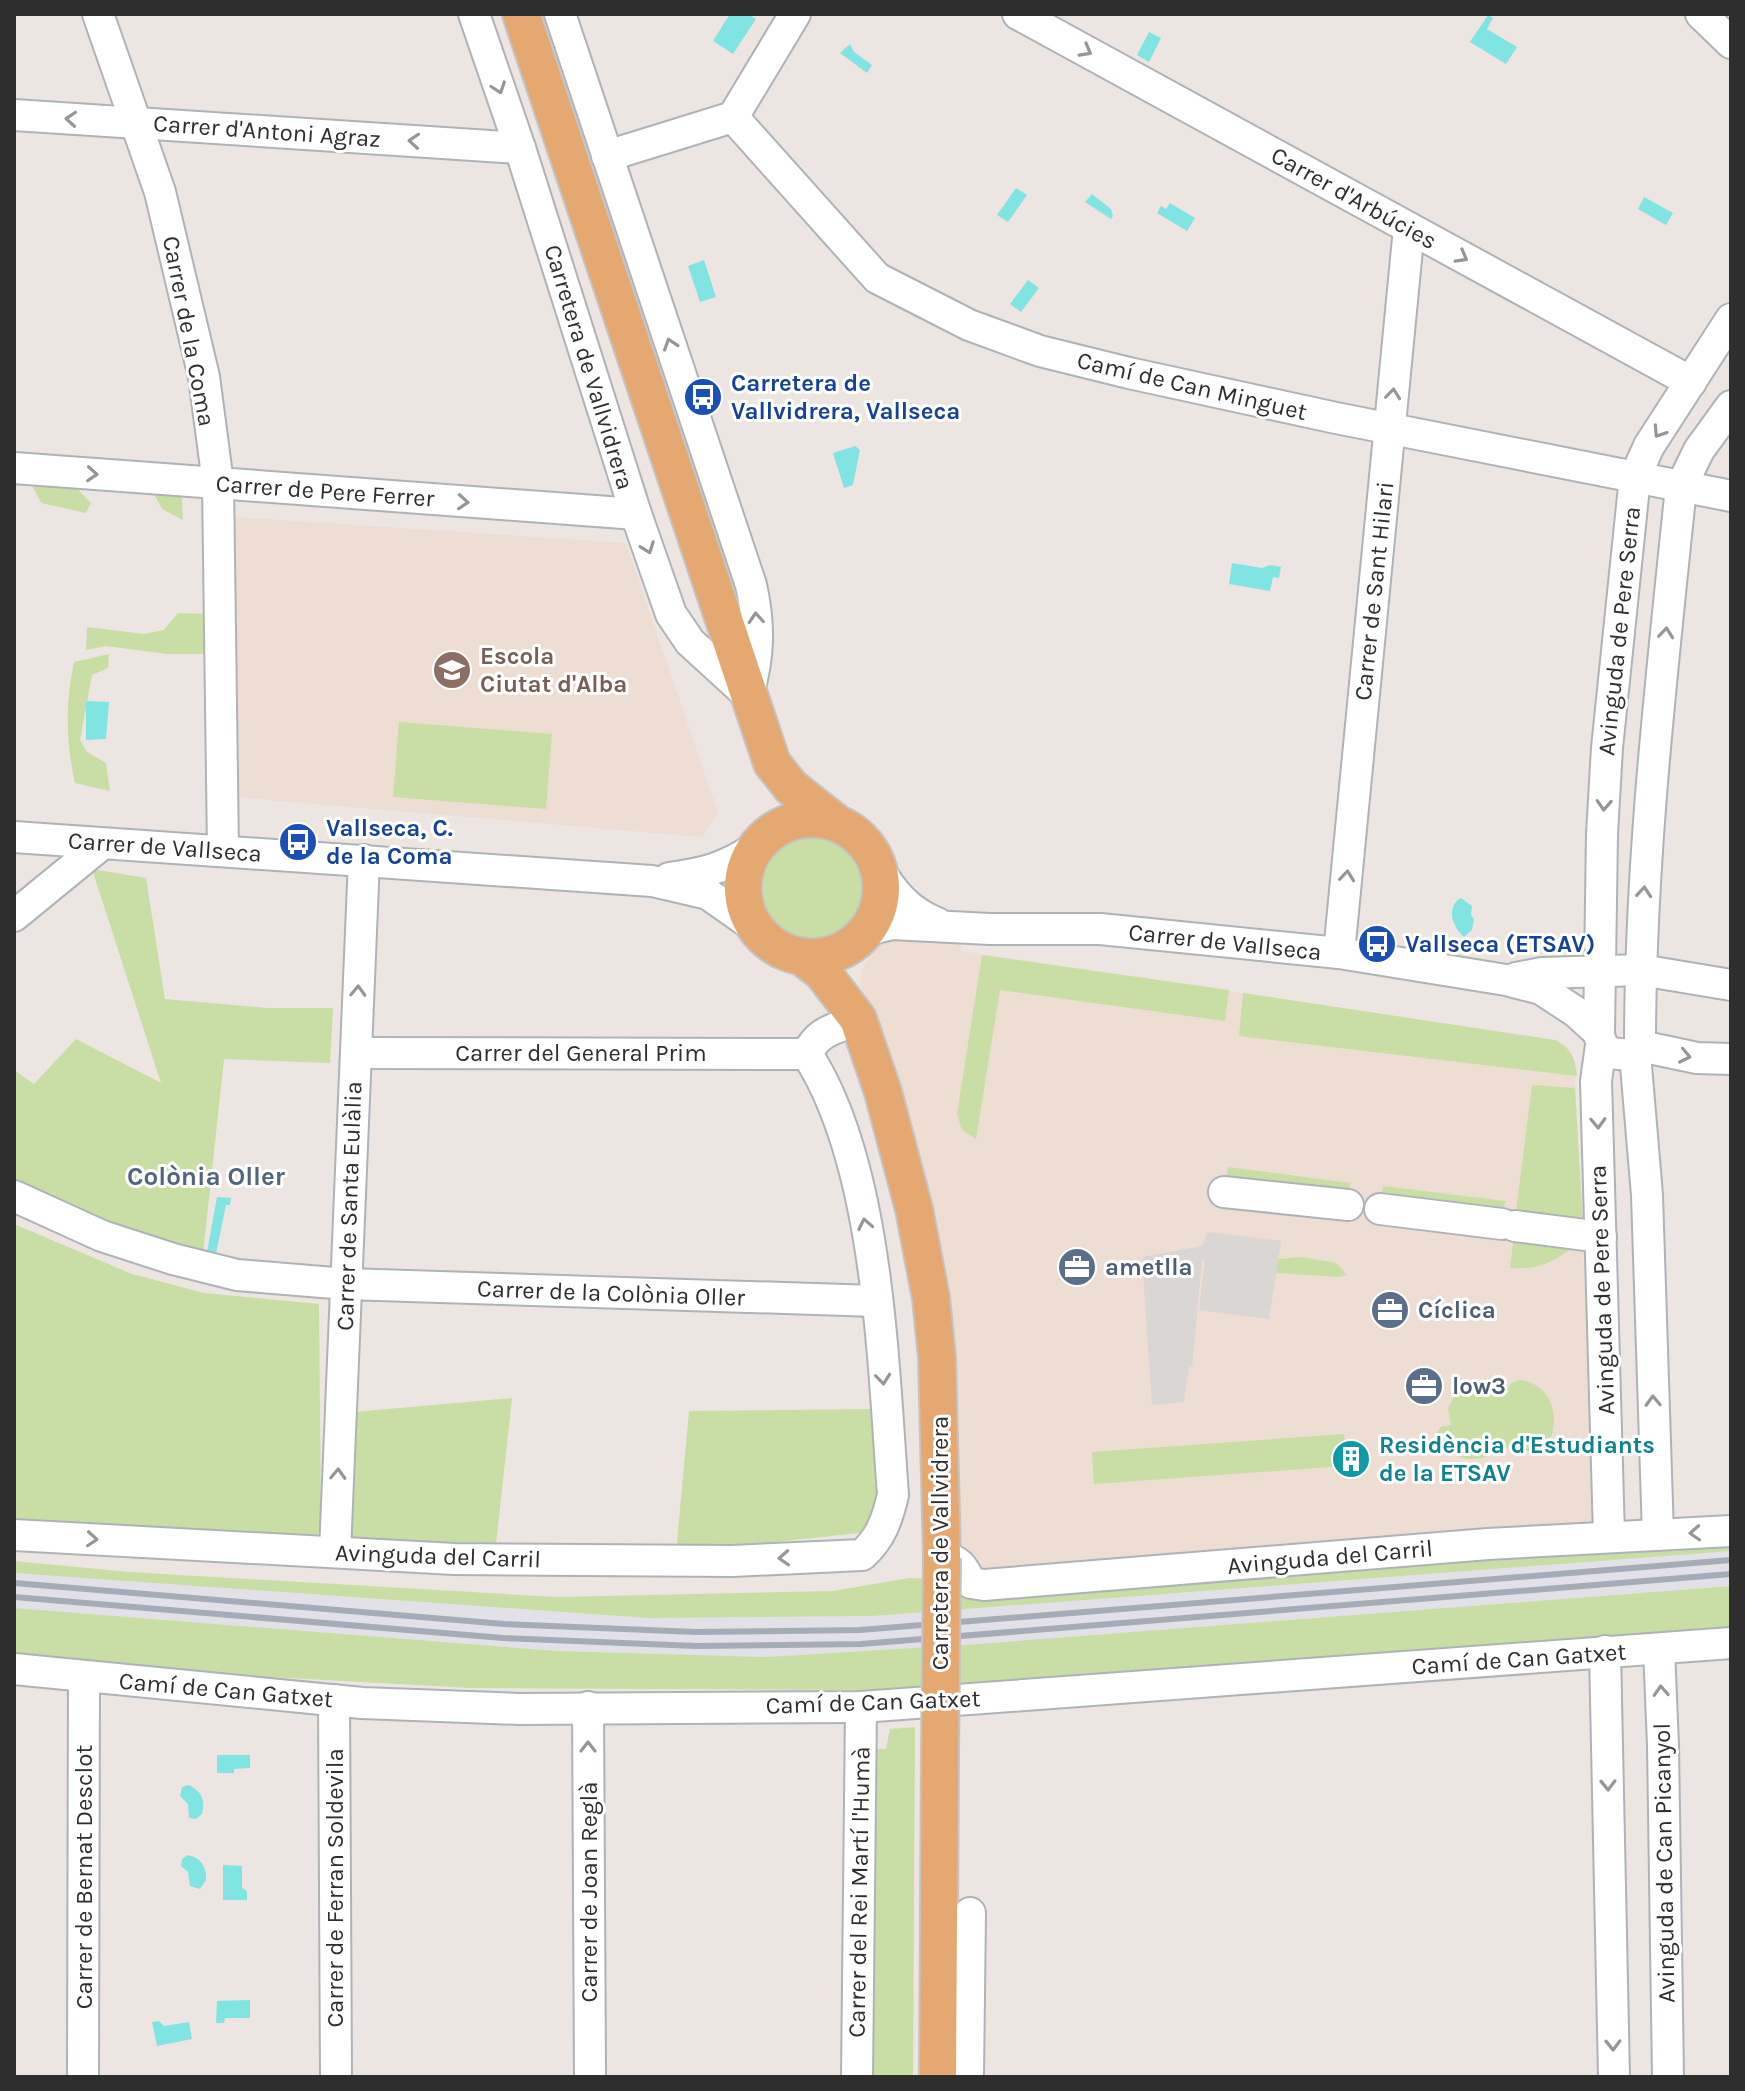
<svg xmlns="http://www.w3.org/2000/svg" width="1745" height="2091" font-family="Karla,sans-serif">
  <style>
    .industrial { fill: #e1e1e7 }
    .education { fill: #edddd3 }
    .green { fill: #c8dea4 }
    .plaza { fill: #dad6d4 }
    .water { fill: #80e4e2 }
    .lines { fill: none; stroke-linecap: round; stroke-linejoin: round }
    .minor-casing { stroke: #aeb3b8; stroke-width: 34 }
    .major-casing { stroke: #c4c4c4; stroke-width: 40 }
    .minor { stroke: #fff; stroke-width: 30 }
    .major { stroke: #e4a870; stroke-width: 36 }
    .rail { stroke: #a5acb6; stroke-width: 6 }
    .major-bridge-casing { stroke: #c4c4c4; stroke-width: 40; stroke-linecap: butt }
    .major-bridge { stroke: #e4a870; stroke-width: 36 }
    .oneway { stroke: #969696 }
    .labels { text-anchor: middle; stroke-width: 6; stroke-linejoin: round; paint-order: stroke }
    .street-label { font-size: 24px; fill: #2e2e2e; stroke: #fff }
    .transit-label { font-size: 24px; font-weight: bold; fill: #164399; stroke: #fff; text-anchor: start }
    .education-label { font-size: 24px; font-weight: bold; fill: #785e54; stroke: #fff; text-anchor: start }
    .service-label { font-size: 24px; font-weight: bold; fill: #4e5e75; stroke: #fff; text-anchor: start }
    .culture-label { font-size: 24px; font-weight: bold; fill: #0d838f; stroke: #fff; text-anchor: start }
    .neighbourhood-label { font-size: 26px; font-weight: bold; fill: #52657a; stroke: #fff }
  </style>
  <rect width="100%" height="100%" fill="#ede5e2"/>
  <polygon class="industrial" points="1731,1551 1731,1586 978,1644 767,1657 556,1651 14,1608 14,1573 649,1618 873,1616"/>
  <g class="education">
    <polygon points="235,517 626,543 718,813 702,837 235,797"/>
    <polygon points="907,938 961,943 961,951 1555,1040 1566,1045 1575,1060 1575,1088 1596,1517 1569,1540 984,1585 955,1559 956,1409 863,1002 861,983 863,968 870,956 879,944"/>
  </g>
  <g class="green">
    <polygon points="50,478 70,481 91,503 86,513 41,503 33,487"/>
    <polygon points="173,484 182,498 183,520 162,509 154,494"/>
    <polygon points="178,613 209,614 215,654 167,654 106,646 86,650 87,627 144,634 164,630"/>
    <path d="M109 654 108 668 92 675 80 740 87 752 106 763 110 791 75 783C66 743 65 703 74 662Z"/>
    <polygon points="399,722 552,734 546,809 393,797"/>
    <circle cx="812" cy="888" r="53"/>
    <polygon points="92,869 146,878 165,999 267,1008 333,1008 330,1063 224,1059 203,1254 138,1235 14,1185 14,1070 34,1084 76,1039 161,1083"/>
    <polygon points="982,955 1229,990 1225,1021 1000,990 976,1139 962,1130 957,1114"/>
    <path d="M1243 993 1555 1040C1571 1048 1575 1059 1577 1076L1239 1036Z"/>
    <polygon points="1532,1085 1575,1088 1583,1223 1516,1212"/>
    <polygon points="1228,1167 1350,1183 1349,1194 1226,1179"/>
    <polygon points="1383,1186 1505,1201 1503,1215 1381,1200"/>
    <polygon points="14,1224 132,1274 204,1293 319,1304 321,1522 318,1534 312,1540 14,1524"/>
    <path d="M1514 1236 1577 1245C1552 1262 1541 1270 1510 1268Z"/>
    <polygon points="1301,1257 1336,1263 1347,1275 1338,1277 1278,1273 1269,1275 1268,1260"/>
    <path d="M1520 1380C1559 1385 1562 1431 1541 1456L1512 1445C1476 1463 1464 1467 1433 1438L1441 1427 1451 1425 1448 1409 1455 1394 1478 1391 1495 1397 1512 1383Z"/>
    <polygon points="512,1398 496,1544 366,1552 348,1540 354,1412"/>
    <polygon points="874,1409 882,1510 868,1532 676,1553 689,1411"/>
    <polygon points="1344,1434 1346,1466 1094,1484 1092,1452"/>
    <polygon points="1731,1539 1731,1551 873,1616 649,1618 14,1573 14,1561 130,1572 556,1597 833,1591 909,1578 954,1580 960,1595"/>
    <polygon points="1731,1586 1731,1626 976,1688 873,1690 471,1688 200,1673 14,1655 14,1608 556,1651 767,1657 978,1644"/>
    <polygon points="915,1727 913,2077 869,2077 873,1749 886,1749 890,1729"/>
  </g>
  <polygon class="plaza" points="1208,1232 1281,1241 1269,1319 1199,1310 1205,1260 1202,1260 1192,1367 1189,1367 1184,1402 1152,1405 1142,1257 1202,1246"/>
  <g class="water">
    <polygon points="730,14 747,14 756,19 733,54 713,41"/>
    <polygon points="1488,15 1493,18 1487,29 1517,47 1506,64 1470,42"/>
    <polygon points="1149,32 1161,38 1149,62 1137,55"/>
    <polygon points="850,44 854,52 872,65 867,73 840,53"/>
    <polygon points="1016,188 1027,195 1008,222 997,215"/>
    <polygon points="1092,194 1111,209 1113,216 1111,219 1085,202"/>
    <polygon points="1644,197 1673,213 1666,225 1638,209"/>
    <polygon points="1170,203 1195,218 1187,231 1157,213 1161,206 1166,209"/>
    <polygon points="704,260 716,297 700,302 688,266"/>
    <polygon points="1028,280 1039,288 1021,312 1010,304"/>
    <polygon points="855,446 860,450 853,485 844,488 833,453"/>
    <polygon points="1232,563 1262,568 1270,565 1281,567 1279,578 1273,577 1270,591 1229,584"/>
    <polygon points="86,701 109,702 106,739 86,740"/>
    <path d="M1461 898 1472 906 1471 915 1474 919 1472 930 1464 937C1453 927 1445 907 1461 898Z"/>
    <polygon points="217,1197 231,1198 230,1205 226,1205 216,1254 207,1252"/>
    <polygon points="217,1755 250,1755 250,1768 234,1769 234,1773 217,1773"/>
    <path d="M189 1785C201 1791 206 1800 202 1814L196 1819 189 1818 188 1804 180 1796 182 1787Z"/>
    <path d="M188 1855C201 1858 207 1867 206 1880L200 1889 190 1886 188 1872 181 1866 182 1859Z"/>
    <polygon points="223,1865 242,1866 242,1888 247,1891 247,1900 223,1900"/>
    <polygon points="250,2000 250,2018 225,2018 224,2023 216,2023 217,2001"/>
    <polygon points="159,2021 164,2026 189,2022 192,2039 157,2046 152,2022"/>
  </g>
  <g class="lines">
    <defs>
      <g id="minor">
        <polyline points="98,14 160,192 204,377 218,483 223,851"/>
        <path d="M474 14 520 148 636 514 671 614 690 642 748 695C759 656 760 625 751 585L560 14"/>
        <polyline points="1018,14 1691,382"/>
        <polyline points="1701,14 1731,43"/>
        <polyline points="14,115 520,148"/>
        <polyline points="733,117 877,278 969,325 1040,351 1129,373 1336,418 1731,496"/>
        <polyline points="607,156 733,117 795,14"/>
        <path d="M1731 319 1649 446 1635 477 1607 748 1602 834 1599 1033C1602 1055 1615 1055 1635 1054L1640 1046C1640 859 1662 673 1681 487L1699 450 1731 406"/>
        <polyline points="14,468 636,514"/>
        <polyline points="14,837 652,881 708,894 752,925"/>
        <path d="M878 867C892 892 909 912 937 923"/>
        <path d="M669 878C705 873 725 868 755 848"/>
        <polyline points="14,916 102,844"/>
        <polyline points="868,930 892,924 990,929 1100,929 1339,953 1506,980 1541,989 1576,1012 1599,1033"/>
        <polyline points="1339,953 1409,228"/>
        <polyline points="1516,978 1542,973 1641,970 1731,985"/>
        <polyline points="1601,1045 1596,1081 1609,1536"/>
        <polyline points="1640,1046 1697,1058 1731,1059"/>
        <polyline points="356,1053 807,1054"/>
        <path d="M807 1054C819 1029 835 1030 858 1019"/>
        <polyline points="1635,1054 1647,1195 1658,1535"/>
        <polyline points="1224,1192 1348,1205"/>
        <polyline points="14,1196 102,1236 173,1259 237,1275 346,1284 876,1301"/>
        <polyline points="1380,1209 1502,1224"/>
        <polyline points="1515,1226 1601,1237"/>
        <path d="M14 1535 454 1559 732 1561 862 1555C881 1538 887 1520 893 1495 883 1364 879 1165 807 1054"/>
        <polyline points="335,1552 364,860"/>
        <path d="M942 1558C960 1560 963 1567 971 1583L984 1585 1488 1544 1731 1531"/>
        <polyline points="1659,1649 1663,1745 1668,2077"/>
        <polyline points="1605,1651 1614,2077"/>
        <polyline points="14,1669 362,1703 520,1709 861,1707 1731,1643"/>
        <polyline points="334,1700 336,2077"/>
        <polyline points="588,1707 590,2077"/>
        <polyline points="83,2077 84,1676"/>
        <polyline points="857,2077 861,1707"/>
        <polyline points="968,2077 970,1913"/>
      </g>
      <g id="major">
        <polyline points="521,14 772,763 791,787 834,821"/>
        <circle cx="812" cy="888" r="69"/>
        <polyline points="801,956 822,972 858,1019 883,1092 914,1209 931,1298 937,1357 942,1558"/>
        <polyline points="938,2077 940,1752"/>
      </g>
    </defs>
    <use href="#minor" class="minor-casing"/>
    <use href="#major" class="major-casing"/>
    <use href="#minor" class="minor"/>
    <use href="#major" class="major"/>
    <g class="rail">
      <polyline points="14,1583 504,1624 696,1632 860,1630 1731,1560"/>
      <polyline points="14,1597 503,1638 696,1646 861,1644 1731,1574"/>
    </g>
    <defs>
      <polyline id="major-bridge" points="940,1752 942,1558"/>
    </defs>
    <use href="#major-bridge" class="major-bridge-casing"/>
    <use href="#major-bridge" class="major-bridge"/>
  </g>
  <defs><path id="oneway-chevron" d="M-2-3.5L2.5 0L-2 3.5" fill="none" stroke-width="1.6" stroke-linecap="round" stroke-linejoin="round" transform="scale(2)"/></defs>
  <g class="oneway">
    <use href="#oneway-chevron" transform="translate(1086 51) rotate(29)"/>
    <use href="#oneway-chevron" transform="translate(499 88) rotate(71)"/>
    <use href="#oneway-chevron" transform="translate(71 119) rotate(-176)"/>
    <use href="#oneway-chevron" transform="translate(414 141) rotate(-176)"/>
    <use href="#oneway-chevron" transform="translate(1462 257) rotate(29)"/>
    <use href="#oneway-chevron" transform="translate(670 344) rotate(-108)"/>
    <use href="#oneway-chevron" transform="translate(1393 394) rotate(-84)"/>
    <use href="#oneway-chevron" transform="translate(1659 432) rotate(123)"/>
    <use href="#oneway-chevron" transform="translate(92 474) rotate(4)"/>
    <use href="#oneway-chevron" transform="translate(463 502) rotate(4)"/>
    <use href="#oneway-chevron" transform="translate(648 548) rotate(70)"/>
    <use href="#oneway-chevron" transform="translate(756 618) rotate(-94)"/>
    <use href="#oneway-chevron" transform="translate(1666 633) rotate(-84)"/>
    <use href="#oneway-chevron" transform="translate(1604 805) rotate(93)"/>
    <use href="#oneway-chevron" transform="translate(1347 876) rotate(-84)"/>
    <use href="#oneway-chevron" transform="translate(1644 892) rotate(-85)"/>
    <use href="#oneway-chevron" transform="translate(358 991) rotate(-88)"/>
    <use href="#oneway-chevron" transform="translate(1685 1056) rotate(12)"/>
    <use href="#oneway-chevron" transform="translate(1598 1123) rotate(88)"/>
    <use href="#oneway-chevron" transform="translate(865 1224) rotate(-101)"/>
    <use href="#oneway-chevron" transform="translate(883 1379) rotate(84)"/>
    <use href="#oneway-chevron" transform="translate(1653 1401) rotate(-92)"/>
    <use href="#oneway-chevron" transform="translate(338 1474) rotate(-88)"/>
    <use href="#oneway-chevron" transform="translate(1695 1533) rotate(177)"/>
    <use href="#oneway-chevron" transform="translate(92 1539) rotate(4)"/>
    <use href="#oneway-chevron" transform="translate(784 1558) rotate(177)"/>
    <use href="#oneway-chevron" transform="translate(1661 1691) rotate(-93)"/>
    <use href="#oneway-chevron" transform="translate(588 1747) rotate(-90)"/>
    <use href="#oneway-chevron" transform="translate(1608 1785) rotate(89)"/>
    <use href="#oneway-chevron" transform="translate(1613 2045) rotate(89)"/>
  </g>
  <defs>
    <symbol id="bus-disc" viewBox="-11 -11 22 22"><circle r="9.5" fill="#1a4fb4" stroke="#fff"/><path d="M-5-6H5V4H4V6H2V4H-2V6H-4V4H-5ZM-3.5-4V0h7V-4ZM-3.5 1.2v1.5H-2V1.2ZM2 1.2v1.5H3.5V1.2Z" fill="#fff"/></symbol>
    <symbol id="school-disc" viewBox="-11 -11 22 22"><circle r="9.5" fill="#8d6e63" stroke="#fff"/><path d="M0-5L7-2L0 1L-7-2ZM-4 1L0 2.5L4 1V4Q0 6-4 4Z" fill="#fff"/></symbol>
    <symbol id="office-disc" viewBox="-11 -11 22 22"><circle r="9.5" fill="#5c6f8a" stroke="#fff"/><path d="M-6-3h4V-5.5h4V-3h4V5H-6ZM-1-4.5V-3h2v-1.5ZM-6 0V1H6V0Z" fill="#fff"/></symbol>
    <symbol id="building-disc" viewBox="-11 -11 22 22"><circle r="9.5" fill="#0f9aa8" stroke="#fff"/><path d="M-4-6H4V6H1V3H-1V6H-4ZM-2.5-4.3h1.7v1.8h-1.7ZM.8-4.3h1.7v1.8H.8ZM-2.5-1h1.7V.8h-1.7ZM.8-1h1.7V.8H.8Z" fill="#fff"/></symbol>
  </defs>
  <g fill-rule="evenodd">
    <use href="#bus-disc" x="681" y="375" width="44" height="44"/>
    <use href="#school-disc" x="430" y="648" width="44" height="44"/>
    <use href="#bus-disc" x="276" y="820" width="44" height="44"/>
    <use href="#bus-disc" x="1355" y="922" width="44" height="44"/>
    <use href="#office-disc" x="1055" y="1245" width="44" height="44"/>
    <use href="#office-disc" x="1368" y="1288" width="44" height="44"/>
    <use href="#office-disc" x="1402" y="1364" width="44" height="44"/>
    <use href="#building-disc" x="1329" y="1437" width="44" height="44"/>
  </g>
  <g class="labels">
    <g class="street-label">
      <text transform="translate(267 131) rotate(4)" y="8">Carrer d'Antoni Agraz</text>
      <text transform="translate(1354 198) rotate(29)" y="8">Carrer d'Arbúcies</text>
      <text transform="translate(189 331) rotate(79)" y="8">Carrer de la Coma</text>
      <text transform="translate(589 367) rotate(73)" y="8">Carretera de Vallvidrera</text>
      <text transform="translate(1192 386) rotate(13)" y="8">Camí de Can Minguet</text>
      <text transform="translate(325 491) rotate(4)" y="8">Carrer de Pere Ferrer</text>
      <text transform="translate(1374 591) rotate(-84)" y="8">Carrer de Sant Hilari</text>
      <text transform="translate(1619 631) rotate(-84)" y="8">Avinguda de Pere Serra</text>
      <text transform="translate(165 847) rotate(4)" y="8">Carrer de Vallseca</text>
      <text transform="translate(1225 942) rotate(6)" y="8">Carrer de Vallseca</text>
      <text x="581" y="1061">Carrer del General Prim</text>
      <text transform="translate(349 1206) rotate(-88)" y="8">Carrer de Santa Eulàlia</text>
      <text transform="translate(1602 1290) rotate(-92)" y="8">Avinguda de Pere Serra</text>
      <text transform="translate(611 1293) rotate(2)" y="8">Carrer de la Colònia Oller</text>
      <text transform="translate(940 1543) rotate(-90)" y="8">Carretera de Vallvidrera</text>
      <text transform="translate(438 1556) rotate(2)" y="8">Avinguda del Carril</text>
      <text transform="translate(1330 1557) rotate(-5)" y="8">Avinguda del Carril</text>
      <text transform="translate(1519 1659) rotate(-4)" y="8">Camí de Can Gatxet</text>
      <text transform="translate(226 1690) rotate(5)" y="8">Camí de Can Gatxet</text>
      <text transform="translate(873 1702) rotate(-2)" y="8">Camí de Can Gatxet</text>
      <text transform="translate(1664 1863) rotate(-91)" y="8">Avinguda de Can Picanyol</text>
      <text transform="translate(84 1877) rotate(-90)" y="8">Carrer de Bernat Desclot</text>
      <text transform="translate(335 1888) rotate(-90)" y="8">Carrer de Ferran Soldevila</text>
      <text transform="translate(589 1892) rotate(-90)" y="8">Carrer de Joan Reglà</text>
      <text transform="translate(859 1892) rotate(-89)" y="8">Carrer del Rei Martí l'Humà</text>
    </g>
    <g class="transit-label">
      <text x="731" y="391">Carretera de<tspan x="731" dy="28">Vallvidrera, Vallseca</tspan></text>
      <text x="326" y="836">Vallseca, C.<tspan x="326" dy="28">de la Coma</tspan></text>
      <text x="1405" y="952">Vallseca (ETSAV)</text>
    </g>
    <g class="education-label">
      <text x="480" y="664">Escola<tspan x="480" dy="28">Ciutat d'Alba</tspan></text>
    </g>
    <g class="service-label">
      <text x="1105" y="1275">ametlla</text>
      <text x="1418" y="1318">Cíclica</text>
      <text x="1452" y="1394">low3</text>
    </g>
    <g class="culture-label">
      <text x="1379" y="1453">Residència d'Estudiants<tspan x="1379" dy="28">de la ETSAV</tspan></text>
    </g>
    <g class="neighbourhood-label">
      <text x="206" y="1185">Colònia Oller</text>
    </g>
  </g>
  <rect width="1745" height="2091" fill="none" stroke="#2e2e2e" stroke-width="32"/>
</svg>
